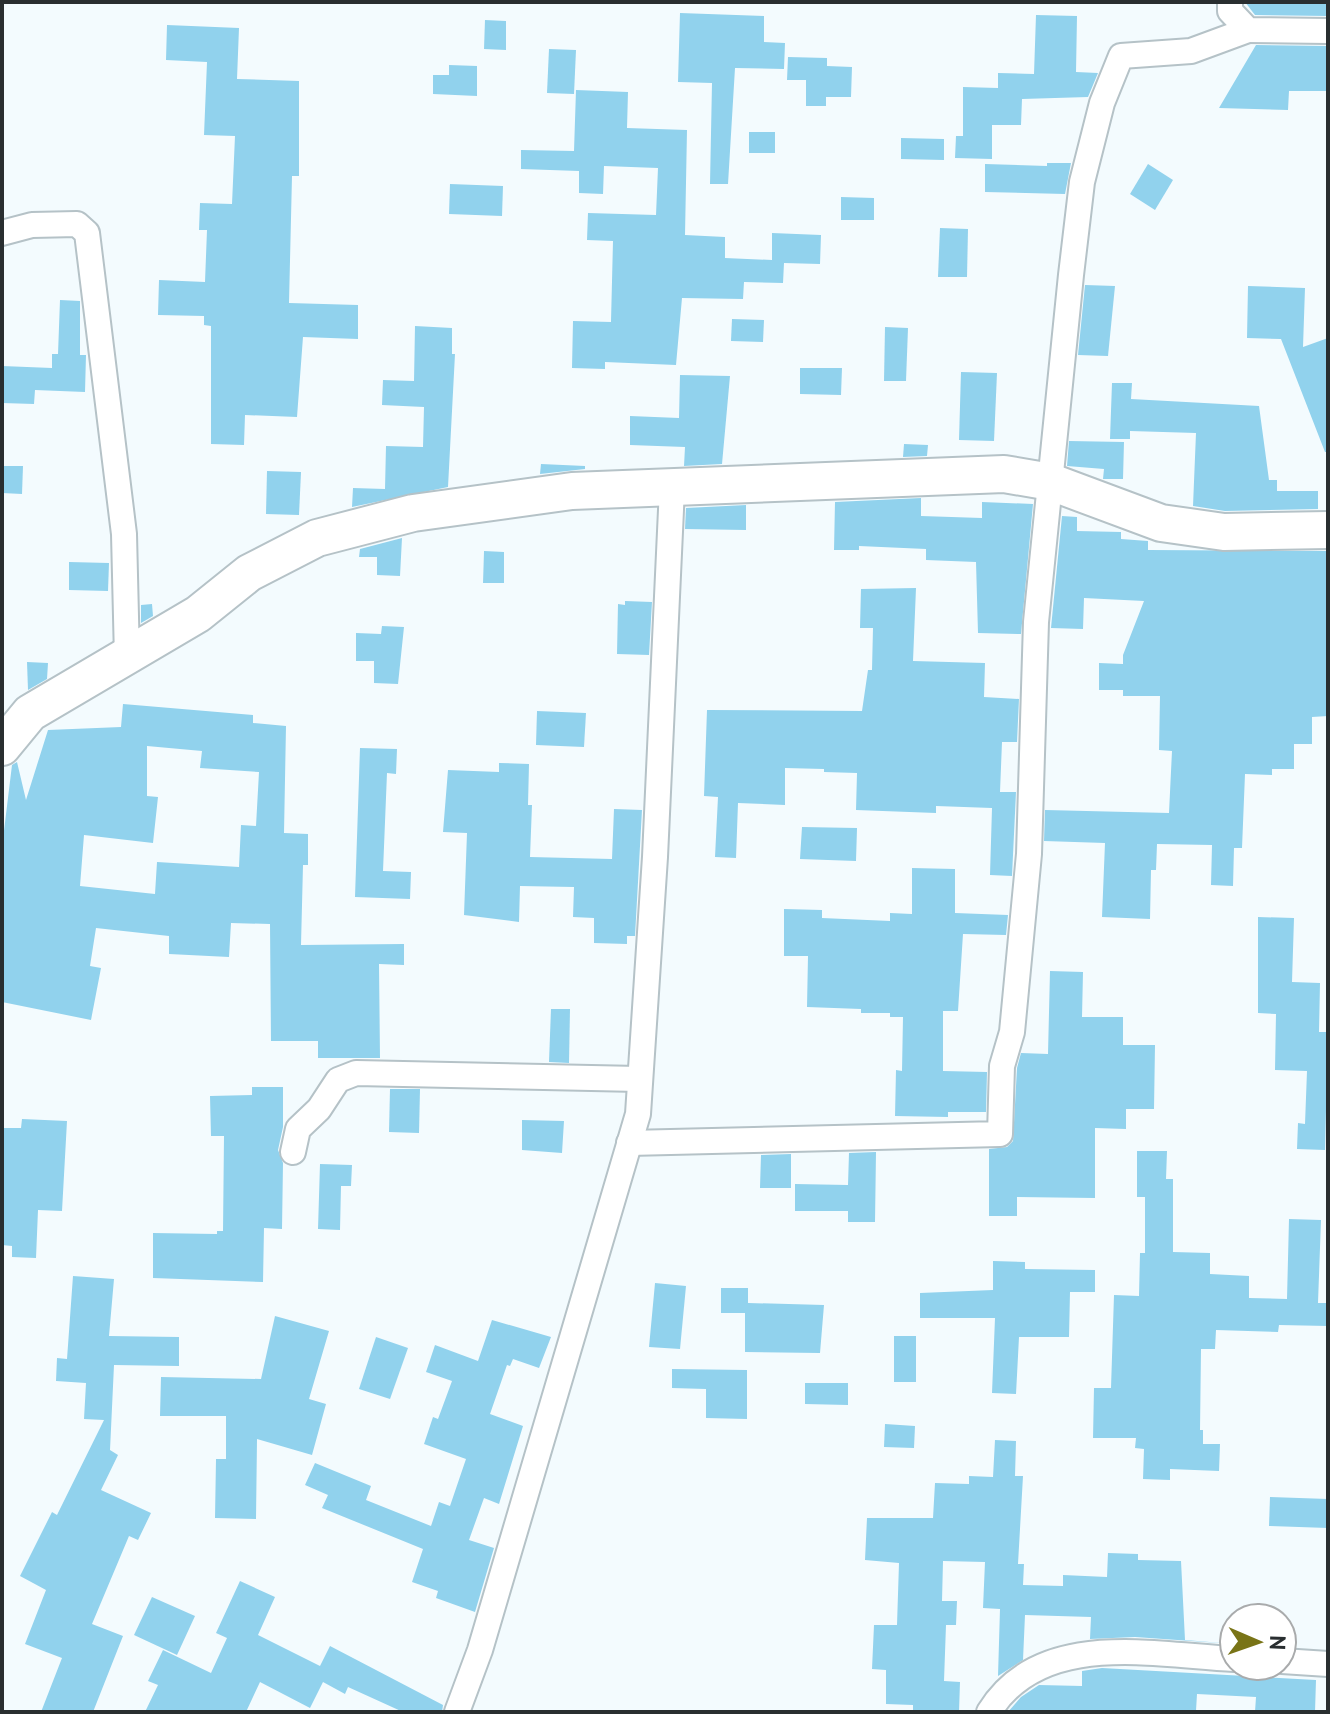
<svg xmlns="http://www.w3.org/2000/svg" width="1330" height="1714" font-family="'PT Sans',sans-serif">
  <style>
    .building { fill: #91d2ed; fill-rule: evenodd }
    .lines { fill: none; stroke-linecap: round; stroke-linejoin: round }
    .street-casing { stroke: #b5c2c7; stroke-width: 28 }
    .secondary-casing { stroke: #b5c2c7; stroke-width: 40 }
    .street { stroke: #fff; stroke-width: 24 }
    .secondary { stroke: #fff; stroke-width: 36 }
  </style>
  <rect width="100%" height="100%" fill="#f3fbfe"/>
  <g class="building">
    <polygon points="1245,2 1328,2 1328,16 1255,15"/>
    <polygon points="680,13 764,16 764,42 785,43 784,69 735,68 728,184 710,184 712,83 678,82"/>
    <polygon points="1036,15 1077,16 1076,72 1098,73 1088,97 1022,99 1021,125 992,125 992,159 955,158 956,136 963,136 963,87 998,88 998,73 1034,74"/>
    <polygon points="485,20 506,21 506,50 484,49"/>
    <polygon points="167,25 239,28 237,79 299,81 299,176 292,176 289,303 358,305 358,339 303,337 297,417 245,415 244,445 211,444 211,326 204,325 204,316 158,315 159,280 205,282 207,230 199,230 200,203 232,204 235,136 204,135 207,62 166,60"/>
    <polygon points="1256,45 1328,46 1328,91 1289,91 1288,110 1219,108"/>
    <polygon points="549,49 576,50 574,94 547,93"/>
    <polygon points="788,57 827,58 827,66 852,67 851,97 826,97 826,106 806,106 806,80 787,80"/>
    <polygon points="449,65 477,66 477,96 433,94 433,75 449,75"/>
    <polygon points="576,90 628,92 627,128 687,130 685,235 725,237 725,258 772,260 772,233 821,235 820,264 784,263 783,283 744,282 743,299 682,298 676,365 605,362 605,369 572,368 573,321 611,322 613,241 587,240 588,213 656,215 658,168 604,166 603,194 579,193 579,171 521,169 521,150 574,151"/>
    <rect x="749" y="132" width="26" height="21"/>
    <polygon points="901,138 944,139 944,160 901,159"/>
    <polygon points="1047,163 1071,163 1065,194 985,192 985,164 1047,166"/>
    <polygon points="1148,164 1173,180 1155,210 1130,194"/>
    <polygon points="450,184 503,186 502,216 449,214"/>
    <polygon points="841,197 874,198 874,220 841,220"/>
    <polygon points="940,228 968,229 967,277 938,277"/>
    <polygon points="1085,285 1115,286 1108,356 1078,355"/>
    <polygon points="1248,286 1305,288 1303,347 1328,338 1328,452 1325,452 1281,339 1247,338"/>
    <polygon points="60,300 80,301 80,355 86,355 85,392 35,390 34,404 2,403 2,366 52,368 52,354 58,354"/>
    <polygon points="732,319 764,320 763,342 731,341"/>
    <polygon points="415,326 452,328 452,354 455,354 448,487 352,507 353,488 385,489 386,446 423,447 424,407 382,405 383,380 414,381"/>
    <polygon points="885,327 908,328 906,381 884,381"/>
    <polygon points="800,368 842,368 841,395 800,394"/>
    <polygon points="961,372 997,373 994,441 959,440"/>
    <polygon points="680,375 730,376 722,464 684,466 685,447 630,445 630,416 679,418"/>
    <polygon points="1112,383 1132,383 1131,399 1259,406 1269,480 1277,480 1277,491 1318,491 1318,509 1225,511 1193,506 1196,433 1130,431 1130,439 1110,439"/>
    <polygon points="1069,441 1124,442 1123,479 1103,479 1104,469 1067,466"/>
    <polygon points="904,444 928,445 927,456 903,457"/>
    <polygon points="541,464 585,466 585,469 540,474"/>
    <polygon points="2,466 23,466 22,494 2,493"/>
    <polygon points="267,471 301,472 299,515 266,514"/>
    <polygon points="921,498 921,516 982,518 982,502 1033,504 1021,634 978,633 976,562 926,560 926,549 859,546 859,550 834,550 835,502"/>
    <polygon points="746,505 746,530 685,529 686,508"/>
    <polygon points="1062,516 1077,517 1077,531 1121,532 1121,539 1148,541 1148,550 1328,551 1328,716 1312,717 1312,744 1294,744 1294,769 1272,769 1272,775 1245,774 1242,848 1234,848 1233,886 1211,885 1212,845 1157,844 1156,870 1151,870 1150,919 1102,917 1105,843 1044,841 1045,810 1169,813 1172,751 1159,750 1160,696 1123,696 1123,690 1099,690 1099,663 1123,664 1123,655 1144,601 1084,598 1083,629 1051,628"/>
    <polygon points="402,538 400,576 377,575 377,557 359,557 360,549"/>
    <polygon points="484,551 504,552 504,583 483,583"/>
    <polygon points="69,562 109,563 108,591 69,590"/>
    <polygon points="916,588 913,661 985,663 984,697 1019,699 1017,742 1002,742 1000,792 1016,792 1012,876 990,875 992,808 936,806 936,813 856,810 857,773 824,772 824,769 785,768 785,805 738,803 736,858 715,857 718,797 704,796 707,710 862,711 868,670 872,670 873,628 860,628 861,589"/>
    <polygon points="625,601 652,602 649,655 617,654 618,604 625,605"/>
    <polygon points="152,604 153,616 141,623 141,605"/>
    <polygon points="382,626 404,627 398,684 374,683 374,661 356,661 356,633 381,634"/>
    <polygon points="27,662 48,663 47,679 28,690"/>
    <path d="M123 704 253 715V723L286 726 284 833 308 834V865H303L301 945 404 944V965L379 964 380 1058H318V1041H271L270 924 231 923 229 957 169 954V936L96 928 90 966 101 968 91 1020 2 1002V847L12 765 17 762 26 800 48 730 121 727ZM147 746 202 751 200 768 259 772 256 826 241 825 239 867 157 862 155 894 80 886 84 835 153 843 158 797 147 796Z"/>
    <polygon points="537,711 586,713 584,747 536,745"/>
    <polygon points="360,748 397,749 396,774 387,773 383,871 411,872 410,899 355,897"/>
    <polygon points="499,763 529,764 528,805 532,805 530,857 612,859 614,809 642,810 635,936 627,936 627,944 594,943 594,918 573,917 574,887 520,886 519,922 464,915 467,833 443,832 448,770 499,772"/>
    <polygon points="802,827 857,828 856,861 800,859"/>
    <polygon points="912,868 955,869 955,913 1008,915 1006,935 963,934 958,1011 943,1011 943,1071 987,1072 986,1112 948,1112 948,1117 895,1116 896,1070 902,1071 903,1017 890,1017 890,1013 861,1013 861,1009 807,1007 808,956 784,956 784,909 822,910 822,918 890,921 890,913 912,914"/>
    <polygon points="1258,917 1294,918 1292,982 1320,983 1319,1032 1328,1032 1325,1150 1297,1149 1298,1123 1305,1124 1307,1071 1275,1070 1276,1014 1258,1013"/>
    <polygon points="1050,971 1083,972 1082,1017 1123,1017 1123,1045 1155,1045 1154,1109 1126,1109 1126,1129 1095,1128 1095,1198 1017,1197 1017,1216 989,1216 989,1149 1007,1147 1013,1141 1017,1068 1021,1053 1048,1054"/>
    <polygon points="551,1009 570,1009 569,1063 549,1062"/>
    <polygon points="252,1087 283,1087 283,1127 278,1150 283,1163 282,1229 264,1228 263,1282 153,1278 153,1233 217,1234 217,1231 223,1231 224,1136 211,1136 210,1096 252,1095"/>
    <polygon points="390,1089 420,1089 419,1133 389,1132"/>
    <polygon points="22,1119 67,1121 62,1211 38,1210 36,1258 12,1257 12,1246 2,1245 2,1128 21,1128"/>
    <polygon points="522,1120 564,1121 562,1153 522,1150"/>
    <polygon points="1137,1151 1167,1151 1166,1179 1173,1179 1173,1252 1210,1253 1210,1274 1249,1276 1249,1298 1287,1299 1289,1219 1321,1220 1318,1303 1328,1303 1328,1326 1279,1325 1278,1332 1216,1330 1215,1349 1201,1349 1200,1430 1203,1430 1203,1444 1220,1444 1219,1471 1170,1469 1170,1480 1143,1479 1144,1449 1135,1448 1136,1438 1093,1438 1094,1388 1111,1388 1114,1295 1139,1296 1140,1253 1145,1253 1145,1197 1137,1197"/>
    <polygon points="876,1152 875,1222 848,1222 848,1211 795,1211 795,1184 848,1185 849,1153"/>
    <polygon points="791,1154 791,1188 760,1188 761,1155"/>
    <polygon points="320,1164 352,1165 351,1186 341,1186 340,1230 318,1229"/>
    <polygon points="993,1261 1025,1262 1025,1269 1095,1270 1095,1292 1070,1292 1069,1337 1019,1337 1016,1394 992,1393 995,1318 920,1318 920,1293 993,1290"/>
    <polygon points="73,1276 114,1279 109,1336 179,1337 179,1366 114,1365 110,1450 118,1455 101,1490 151,1513 138,1540 129,1536 92,1624 123,1636 93,1712 41,1712 62,1658 25,1644 46,1590 20,1576 52,1512 57,1515 104,1420 84,1419 86,1383 56,1381 57,1358 67,1359"/>
    <polygon points="655,1283 686,1286 680,1349 649,1347"/>
    <polygon points="721,1288 748,1288 748,1303 824,1305 820,1353 745,1352 745,1313 721,1313"/>
    <polygon points="275,1316 329,1331 309,1399 326,1404 312,1455 257,1439 256,1519 215,1518 216,1459 226,1459 226,1416 160,1416 161,1377 261,1379"/>
    <polygon points="492,1320 551,1337 539,1368 513,1359 510,1366 507,1365 490,1414 523,1426 499,1504 484,1498 469,1540 494,1548 475,1612 436,1598 438,1591 412,1582 423,1549 322,1508 328,1495 305,1485 315,1463 371,1486 366,1500 431,1526 439,1502 450,1506 466,1459 424,1444 433,1417 438,1419 452,1381 426,1372 435,1345 478,1361"/>
    <rect x="894" y="1336" width="22" height="46"/>
    <polygon points="376,1337 408,1348 390,1399 359,1389"/>
    <polygon points="672,1369 747,1370 747,1419 706,1418 706,1389 672,1388"/>
    <polygon points="805,1383 848,1383 848,1405 805,1404"/>
    <polygon points="885,1424 915,1426 914,1448 884,1447"/>
    <polygon points="995,1440 1016,1441 1015,1476 1023,1476 1018,1564 1024,1564 1023,1585 1063,1586 1063,1575 1107,1577 1108,1553 1138,1554 1138,1560 1181,1561 1185,1640 1234,1644 1135,1637 1090,1639 1091,1617 1025,1615 1023,1660 998,1676 1000,1609 983,1608 985,1562 943,1561 942,1601 957,1601 956,1625 946,1625 944,1681 960,1682 959,1712 913,1712 913,1705 886,1704 886,1670 872,1669 874,1625 897,1625 899,1563 865,1560 867,1518 933,1518 935,1483 969,1484 969,1476 993,1477"/>
    <polygon points="1270,1497 1328,1499 1328,1528 1269,1526"/>
    <polygon points="240,1581 275,1597 258,1635 320,1666 330,1646 443,1705 442,1712 403,1712 348,1687 345,1694 323,1682 310,1708 260,1682 246,1712 145,1712 158,1685 148,1681 163,1650 211,1673 227,1638 216,1633"/>
    <polygon points="152,1597 195,1616 177,1655 134,1635"/>
    <polygon points="1102,1668 1316,1680 1315,1712 1255,1712 1256,1697 1197,1694 1196,1711 1008,1712 1021,1697 1039,1685 1082,1686 1082,1671"/>
  </g>
  <g class="lines">
    <defs>
      <g id="street">
        <polyline points="1230,2 1230,11 1248,30 1328,31"/>
        <polyline points="2,233 32,225 77,224 87,233 124,534 127,658"/>
        <polyline points="629,1143 1000,1134 1002,1066 1012,1032 1029,854 1036,622 1071,275 1082,182 1102,103 1121,56 1191,51 1248,30"/>
        <polyline points="293,1152 298,1129 319,1109 338,1080 356,1073 639,1079"/>
        <polyline points="1282,1661 1328,1664"/>
        <polyline points="457,1712 480,1650 638,1114 655,857 672,488"/>
        <path d="M989 1712C1040 1629 1153 1655 1234 1659"/>
      </g>
      <polyline id="secondary" points="2,747 30,713 198,614 249,573 317,538 413,513 572,491 1004,474 1051,482 1161,523 1224,532 1328,530"/>
    </defs>
    <use href="#street" class="street-casing"/>
    <use href="#secondary" class="secondary-casing"/>
    <use href="#street" class="street"/>
    <use href="#secondary" class="secondary"/>
  </g>
  <rect width="1330" height="1714" fill="none" stroke="#292e30" stroke-width="8"/>
  <g transform="translate(1258 1642) rotate(92)"><circle r="38" fill="#ffffff" stroke="#a9abac" stroke-width="2"/>
  <path d="M0-6L14 30L0 20L-14 30Z" fill="#797417"/>
  <text y="-12" font-size="22" font-weight="bold" text-anchor="middle" fill="#292e30">N</text>
  </g>
</svg>
